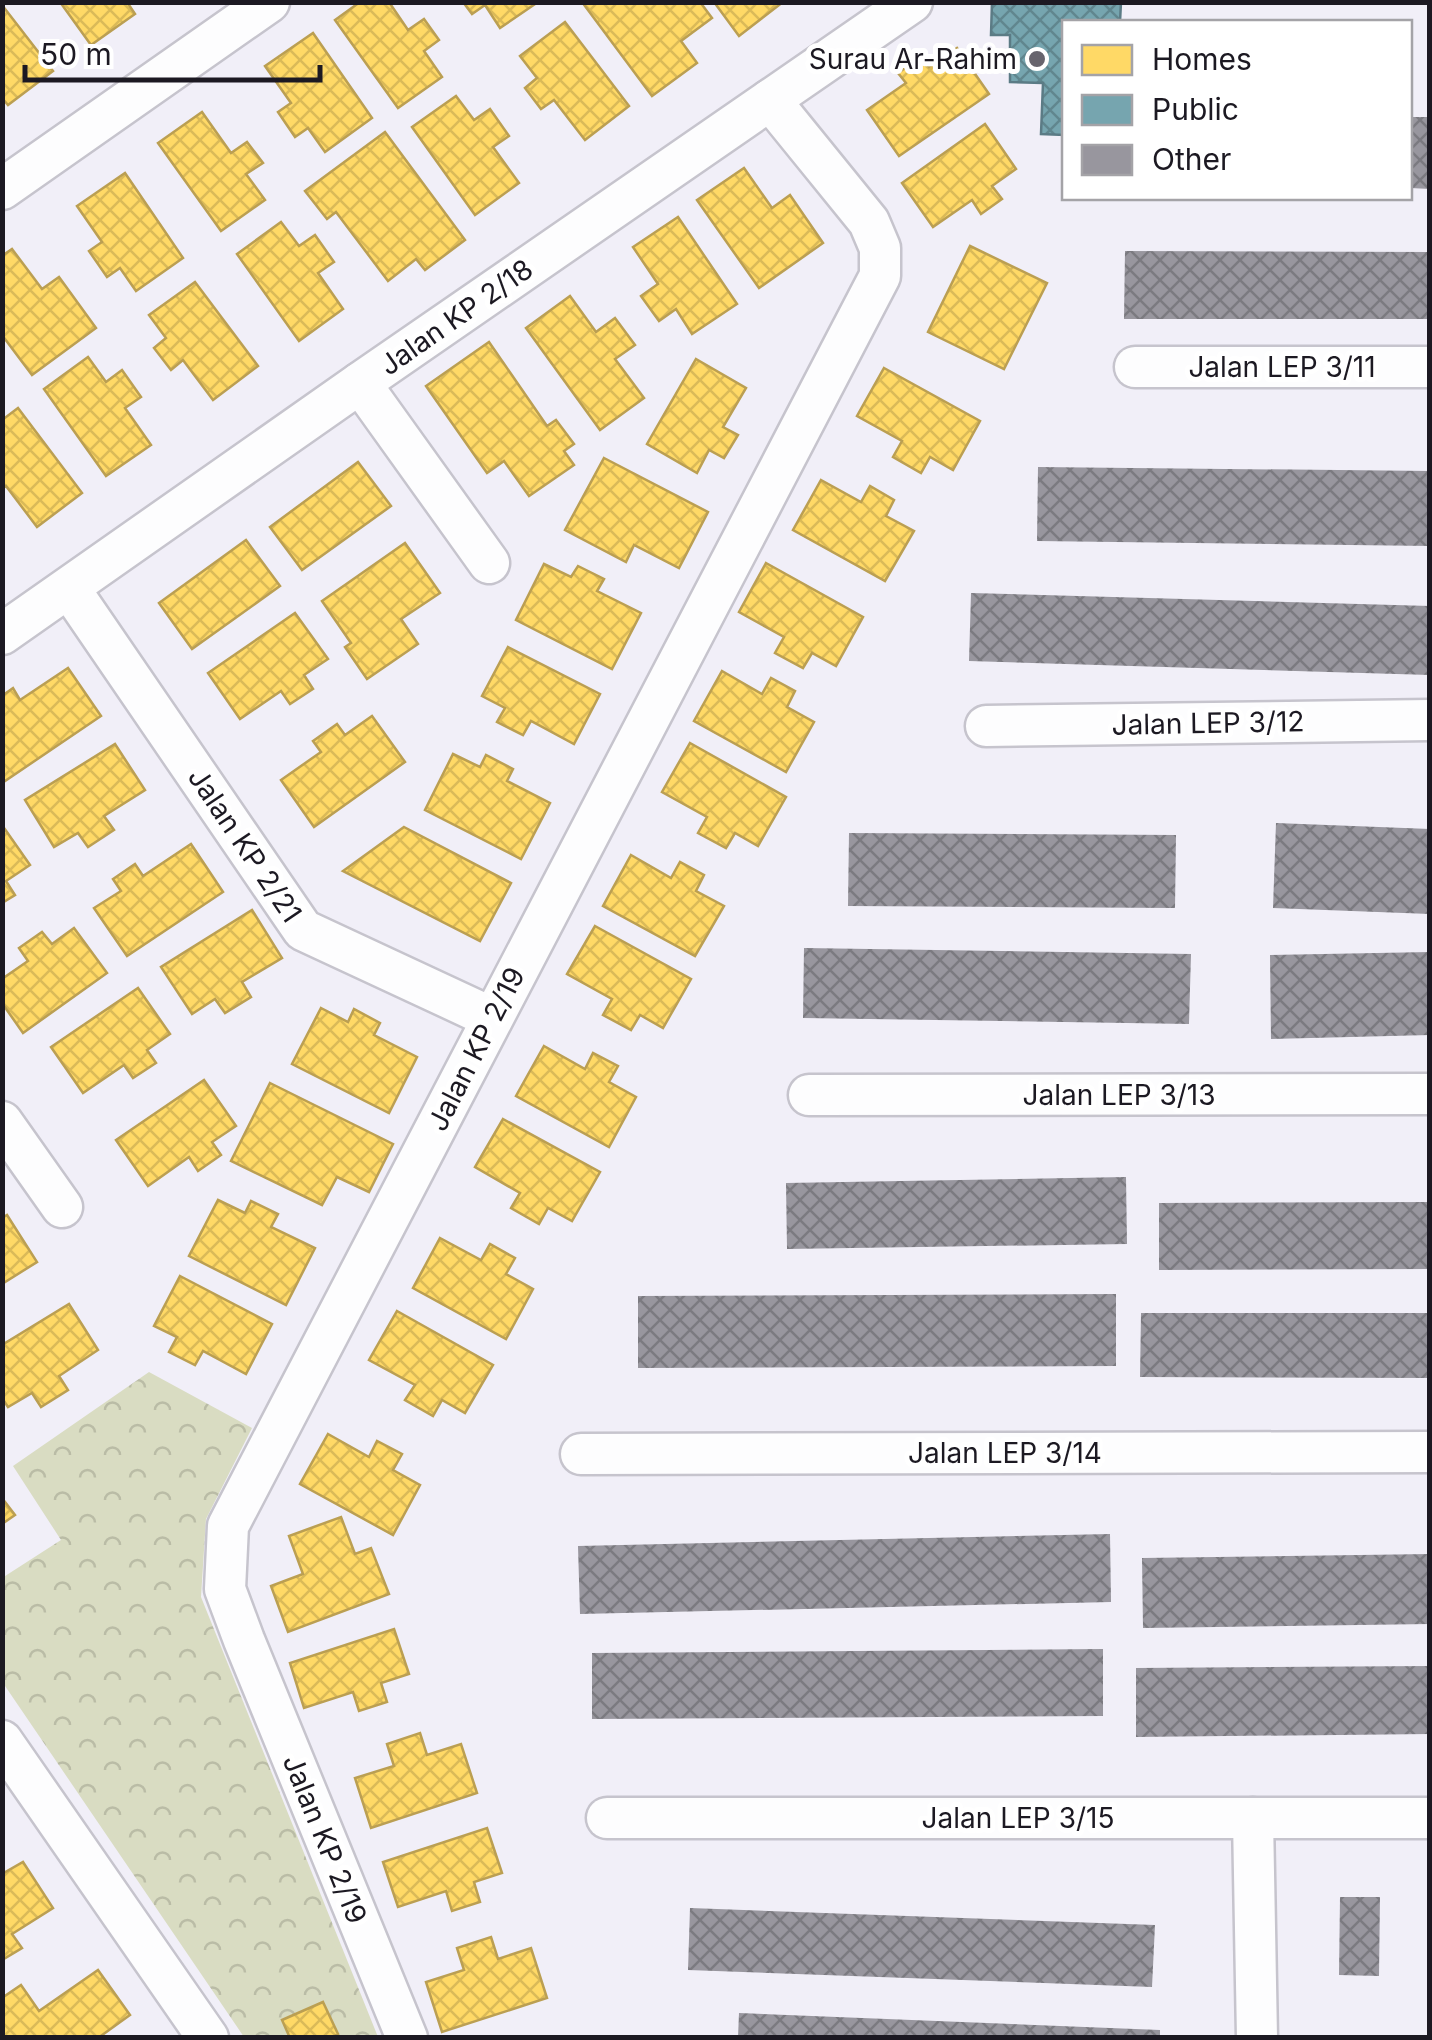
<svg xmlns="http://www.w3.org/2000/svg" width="1432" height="2040" font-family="Inter,sans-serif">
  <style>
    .park { fill: url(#park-crowns) }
    .homes { fill: url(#homes-cross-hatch); stroke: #bb9f52; stroke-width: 2.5 }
    .public { fill: url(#public-cross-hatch); stroke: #5b7b85; stroke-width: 2.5 }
    .building { fill: url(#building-cross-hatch) }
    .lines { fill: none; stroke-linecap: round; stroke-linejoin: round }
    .street-casing { stroke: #c6c4cd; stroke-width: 45 }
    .street { stroke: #fdfdfe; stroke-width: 40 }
    .poi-dot { fill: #67646d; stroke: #fff; stroke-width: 4 }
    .labels { text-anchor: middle; stroke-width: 10; stroke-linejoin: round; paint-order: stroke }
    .poi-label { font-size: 28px; fill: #1c1922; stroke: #fff; text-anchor: end }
    .street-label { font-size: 28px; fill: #1c1922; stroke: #fff }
  </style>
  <defs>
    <pattern id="park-crowns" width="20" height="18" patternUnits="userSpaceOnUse" patternTransform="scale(2.5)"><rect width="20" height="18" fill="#d9dcc2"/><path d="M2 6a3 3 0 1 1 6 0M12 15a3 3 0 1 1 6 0" fill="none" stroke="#babca6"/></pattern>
    <pattern id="homes-cross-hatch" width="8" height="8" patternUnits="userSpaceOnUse" patternTransform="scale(2.5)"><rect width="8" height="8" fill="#ffd966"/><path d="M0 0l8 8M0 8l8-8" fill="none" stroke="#daba58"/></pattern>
    <pattern id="public-cross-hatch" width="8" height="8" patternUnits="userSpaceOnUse" patternTransform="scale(2.5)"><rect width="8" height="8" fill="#76a5af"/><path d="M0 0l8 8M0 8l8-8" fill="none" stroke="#60868e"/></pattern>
    <pattern id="building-cross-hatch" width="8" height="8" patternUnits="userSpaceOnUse" patternTransform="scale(2.5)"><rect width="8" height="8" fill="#98969e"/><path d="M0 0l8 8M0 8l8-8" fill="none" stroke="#7b7a80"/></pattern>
  </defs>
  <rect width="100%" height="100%" fill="#f1eff8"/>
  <polygon class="park" points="149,1372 252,1428 206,1519 201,1597 378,2037 244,2037 3,1683 2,1578 61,1540 13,1466"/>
  <g class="homes">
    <polygon points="60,2 127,2 135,14 91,45"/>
    <polygon points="360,2 389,2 408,30 424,19 439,40 424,51 442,77 398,108 335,20"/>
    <polygon points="463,2 538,2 500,28 485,5 472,14"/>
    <polygon points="582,2 700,2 712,18 681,41 697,63 652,96"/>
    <polygon points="714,2 783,2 739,36"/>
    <polygon points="2,5 53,71 8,105 2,98"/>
    <polygon points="565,22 629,106 585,140 554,100 541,109 525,88 537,78 520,56"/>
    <polygon points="313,33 372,118 325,152 308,128 295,137 278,112 291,103 265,66"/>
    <polygon points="957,48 989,94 899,156 867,110 906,83 898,73 921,57 929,67"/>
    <polygon points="456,96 474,120 490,109 509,136 493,147 519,183 475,215 412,127"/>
    <polygon points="202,112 231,153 247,142 263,163 246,174 265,200 221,231 158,143"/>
    <polygon points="985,124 1016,169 992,186 1002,199 981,214 972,200 933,227 902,183"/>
    <polygon points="385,132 465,240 425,270 416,259 388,281 336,212 327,219 305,191"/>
    <polygon points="744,168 772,208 790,195 823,243 759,288 697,200"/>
    <polygon points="125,173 183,258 136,291 120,268 107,277 89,251 102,242 77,206"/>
    <polygon points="678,217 737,304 692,334 676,309 659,321 641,296 658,284 633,247"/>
    <polygon points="281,222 299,246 315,235 334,262 318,273 343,309 299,341 237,254"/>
    <polygon points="970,246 1047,283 1004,369 928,332"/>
    <polygon points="12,249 42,289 59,277 96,328 32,375 2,335 2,256"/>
    <polygon points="195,282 258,366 213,400 183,360 171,370 154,348 166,338 149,315"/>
    <polygon points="570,296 596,332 615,318 635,345 615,359 644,398 600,430 526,328"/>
    <polygon points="489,342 547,426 556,420 574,444 564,451 574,465 529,496 504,461 487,473 426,386"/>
    <polygon points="88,357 106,382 122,370 141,397 125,408 151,445 106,476 44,389"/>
    <polygon points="696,359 746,388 723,427 738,435 724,458 709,450 697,473 647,444"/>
    <polygon points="884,368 980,421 953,470 930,457 921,473 893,457 902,441 857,416"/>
    <polygon points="18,408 82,493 37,527 6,486 2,489 2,420"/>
    <polygon points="604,458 708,512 679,568 634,545 626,562 565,530"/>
    <polygon points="358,462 391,506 302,570 270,527"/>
    <polygon points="821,480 861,502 870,486 894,500 886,516 914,531 885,581 793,530"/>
    <polygon points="246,540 280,586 192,649 159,603"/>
    <polygon points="405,543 440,593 401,619 418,644 367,679 345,647 351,643 322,601"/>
    <polygon points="766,563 863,617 836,666 812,653 803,668 775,653 784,637 739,612"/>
    <polygon points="544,564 571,577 578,566 604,579 597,591 641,613 612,669 516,620"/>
    <polygon points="295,613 328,659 304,675 313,689 290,704 281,691 240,719 208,673"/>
    <polygon points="508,647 600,694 574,744 531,721 523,735 497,722 505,708 482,696"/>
    <polygon points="68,668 101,716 5,781 2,777 2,696 13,688 20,700"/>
    <polygon points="722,671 762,694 771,678 795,691 787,707 814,722 786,772 694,721"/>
    <polygon points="372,716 405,762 314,827 281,780 321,752 313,741 337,724 345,735"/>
    <polygon points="690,743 786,797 758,846 735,833 726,848 698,833 707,817 662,792"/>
    <polygon points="115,744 145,790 104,816 114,830 88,847 78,833 54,847 25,800"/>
    <polygon points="453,754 480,767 486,755 513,769 507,781 550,803 521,859 425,810"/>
    <polygon points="2,825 30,865 6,881 15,895 2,903"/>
    <polygon points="404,827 511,883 480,941 343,871"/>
    <polygon points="191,844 223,892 127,956 94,908 121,891 113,879 135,864 143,876"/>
    <polygon points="631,855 671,878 680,862 704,875 696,891 724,906 695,956 603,906"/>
    <polygon points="252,910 282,958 242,982 251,997 225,1013 215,999 192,1014 161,967"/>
    <polygon points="595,926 691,979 663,1028 640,1015 631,1030 603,1015 612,999 567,974"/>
    <polygon points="74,928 107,973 23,1033 2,1003 2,979 28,961 19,948 42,932 52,944"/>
    <polygon points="138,988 170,1034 147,1050 156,1063 133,1078 124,1065 83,1093 51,1047"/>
    <polygon points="321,1008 348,1022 354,1009 380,1023 374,1035 417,1057 389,1113 292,1064"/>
    <polygon points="544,1046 585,1069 593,1053 618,1066 609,1082 636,1097 609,1147 516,1096"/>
    <polygon points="204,1080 236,1126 212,1142 221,1155 198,1171 189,1157 148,1186 116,1140"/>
    <polygon points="270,1083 393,1144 369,1192 337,1177 322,1205 231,1161"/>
    <polygon points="503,1119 600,1172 572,1221 548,1208 539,1224 511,1208 520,1193 475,1167"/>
    <polygon points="218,1200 245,1213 251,1201 278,1214 271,1227 315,1248 286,1305 189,1256"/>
    <polygon points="7,1215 37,1262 2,1284 2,1218"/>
    <polygon points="440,1238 481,1260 490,1244 515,1258 506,1274 533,1289 506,1339 413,1288"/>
    <polygon points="180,1276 272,1324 246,1374 203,1351 195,1365 169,1352 177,1337 154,1326"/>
    <polygon points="69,1304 98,1350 59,1376 68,1390 41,1407 32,1393 8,1407 2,1398 2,1345"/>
    <polygon points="397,1311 493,1365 465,1413 442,1400 433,1416 405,1400 415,1385 369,1360"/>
    <polygon points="328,1434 369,1457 377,1441 402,1454 393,1470 420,1485 393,1535 300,1484"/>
    <polygon points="2,1498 15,1515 2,1524"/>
    <polygon points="341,1517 355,1554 371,1548 389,1594 288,1632 271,1586 303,1574 289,1536"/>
    <polygon points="394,1629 409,1674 381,1683 387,1702 359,1711 353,1692 304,1708 290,1663"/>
    <polygon points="420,1733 427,1755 461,1744 477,1793 371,1828 355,1778 394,1766 387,1744"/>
    <polygon points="487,1828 502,1873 474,1882 480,1902 452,1911 446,1891 398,1907 383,1862"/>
    <polygon points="23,1862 53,1908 12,1934 22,1948 2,1960 2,1874"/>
    <polygon points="491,1937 498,1959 531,1948 547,1998 442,2032 426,1982 464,1970 457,1948"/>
    <polygon points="98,1970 130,2015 98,2038 2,2038 2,1998 21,1985 39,2011"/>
    <polygon points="323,2002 338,2034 330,2038 290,2038 282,2020"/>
  </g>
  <polygon class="public" points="992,2 1121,2 1120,22 1064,22 1064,135 1041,134 1043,83 1010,82 1010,35 991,35"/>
  <g class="building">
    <polygon points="1410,117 1430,117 1430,189 1410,188"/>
    <polygon points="1125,251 1430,252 1430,319 1124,319"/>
    <polygon points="1038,467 1430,471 1430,546 1037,541"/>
    <polygon points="971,593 1430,606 1430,675 969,661"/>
    <polygon points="1276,823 1430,829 1430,914 1273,908"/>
    <polygon points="849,833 1176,835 1175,908 848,906"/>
    <polygon points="804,948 1191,954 1189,1024 803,1018"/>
    <polygon points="1430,952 1430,1035 1271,1039 1270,955"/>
    <polygon points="1126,1177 1127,1244 787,1249 786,1183"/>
    <polygon points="1430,1202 1430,1269 1159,1270 1159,1203"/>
    <polygon points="1116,1294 1116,1366 638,1368 638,1296"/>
    <polygon points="1141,1313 1430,1313 1430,1378 1140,1377"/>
    <polygon points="1110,1534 1111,1602 580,1614 578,1546"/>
    <polygon points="1430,1554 1430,1624 1143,1628 1142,1558"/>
    <polygon points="1103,1649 1103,1716 592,1719 592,1653"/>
    <polygon points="1430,1666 1430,1734 1136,1737 1136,1668"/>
    <polygon points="1340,1897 1380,1897 1379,1976 1339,1975"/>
    <polygon points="690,1908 1155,1925 1152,1987 688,1970"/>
    <polygon points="739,2013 1160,2030 1160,2038 738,2038"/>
  </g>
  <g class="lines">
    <defs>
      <g id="street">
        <polyline points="2,189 269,2"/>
        <polyline points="1135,367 1430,367"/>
        <polyline points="360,383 489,563"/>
        <polyline points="69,588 303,930 492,1018"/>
        <polyline points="2,634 360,383 912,2"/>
        <polyline points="986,726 1430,720"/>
        <polyline points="809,1095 1430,1094"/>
        <polyline points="2,1122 62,1207"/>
        <polyline points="581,1454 1430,1452"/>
        <polyline points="2,1741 208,2038"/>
        <polyline points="607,1818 1430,1818"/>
        <polyline points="1253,1818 1257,2038"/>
        <polyline points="407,2038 244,1640 225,1589 228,1526 880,276 880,248 869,222 770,100"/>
      </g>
    </defs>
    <use href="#street" class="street-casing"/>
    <use href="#street" class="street"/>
  </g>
  <circle class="poi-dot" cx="1037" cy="59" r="10"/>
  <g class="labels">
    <g class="poi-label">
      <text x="1017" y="69">Surau Ar-Rahim</text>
    </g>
    <g class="street-label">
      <text transform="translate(456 317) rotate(-35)" y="10">Jalan KP 2/18</text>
      <text x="1282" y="377">Jalan LEP 3/11</text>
      <text transform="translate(1208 723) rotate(-1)" y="10">Jalan LEP 3/12</text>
      <text transform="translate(245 845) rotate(56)" y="10">Jalan KP 2/21</text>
      <text transform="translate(476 1049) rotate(-63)" y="10">Jalan KP 2/19</text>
      <text x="1119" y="1105">Jalan LEP 3/13</text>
      <text x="1005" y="1463">Jalan LEP 3/14</text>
      <text x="1018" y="1828">Jalan LEP 3/15</text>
      <text transform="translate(325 1839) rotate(68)" y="10">Jalan KP 2/19</text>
    </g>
  </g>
  <rect width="1432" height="2040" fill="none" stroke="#1c1922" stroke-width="10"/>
  <rect x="1062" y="20" width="350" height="180" fill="#ffffff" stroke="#a4a3a7" stroke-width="2.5"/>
  <rect x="1082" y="45" width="50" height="30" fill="#ffd966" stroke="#a4a3a7" stroke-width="2.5"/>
  <text x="1152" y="70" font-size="30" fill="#1c1922">Homes</text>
  <rect x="1082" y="95" width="50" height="30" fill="#76a5af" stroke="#a4a3a7" stroke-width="2.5"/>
  <text x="1152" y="120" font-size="30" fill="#1c1922">Public</text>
  <rect x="1082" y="145" width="50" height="30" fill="#98969e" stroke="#a4a3a7" stroke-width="2.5"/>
  <text x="1152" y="170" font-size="30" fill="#1c1922">Other</text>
  <path d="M25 65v15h295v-15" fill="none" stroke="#1c1922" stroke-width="5"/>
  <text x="40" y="65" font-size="30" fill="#1c1922" stroke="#ffffff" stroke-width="8" paint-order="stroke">50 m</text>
</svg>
